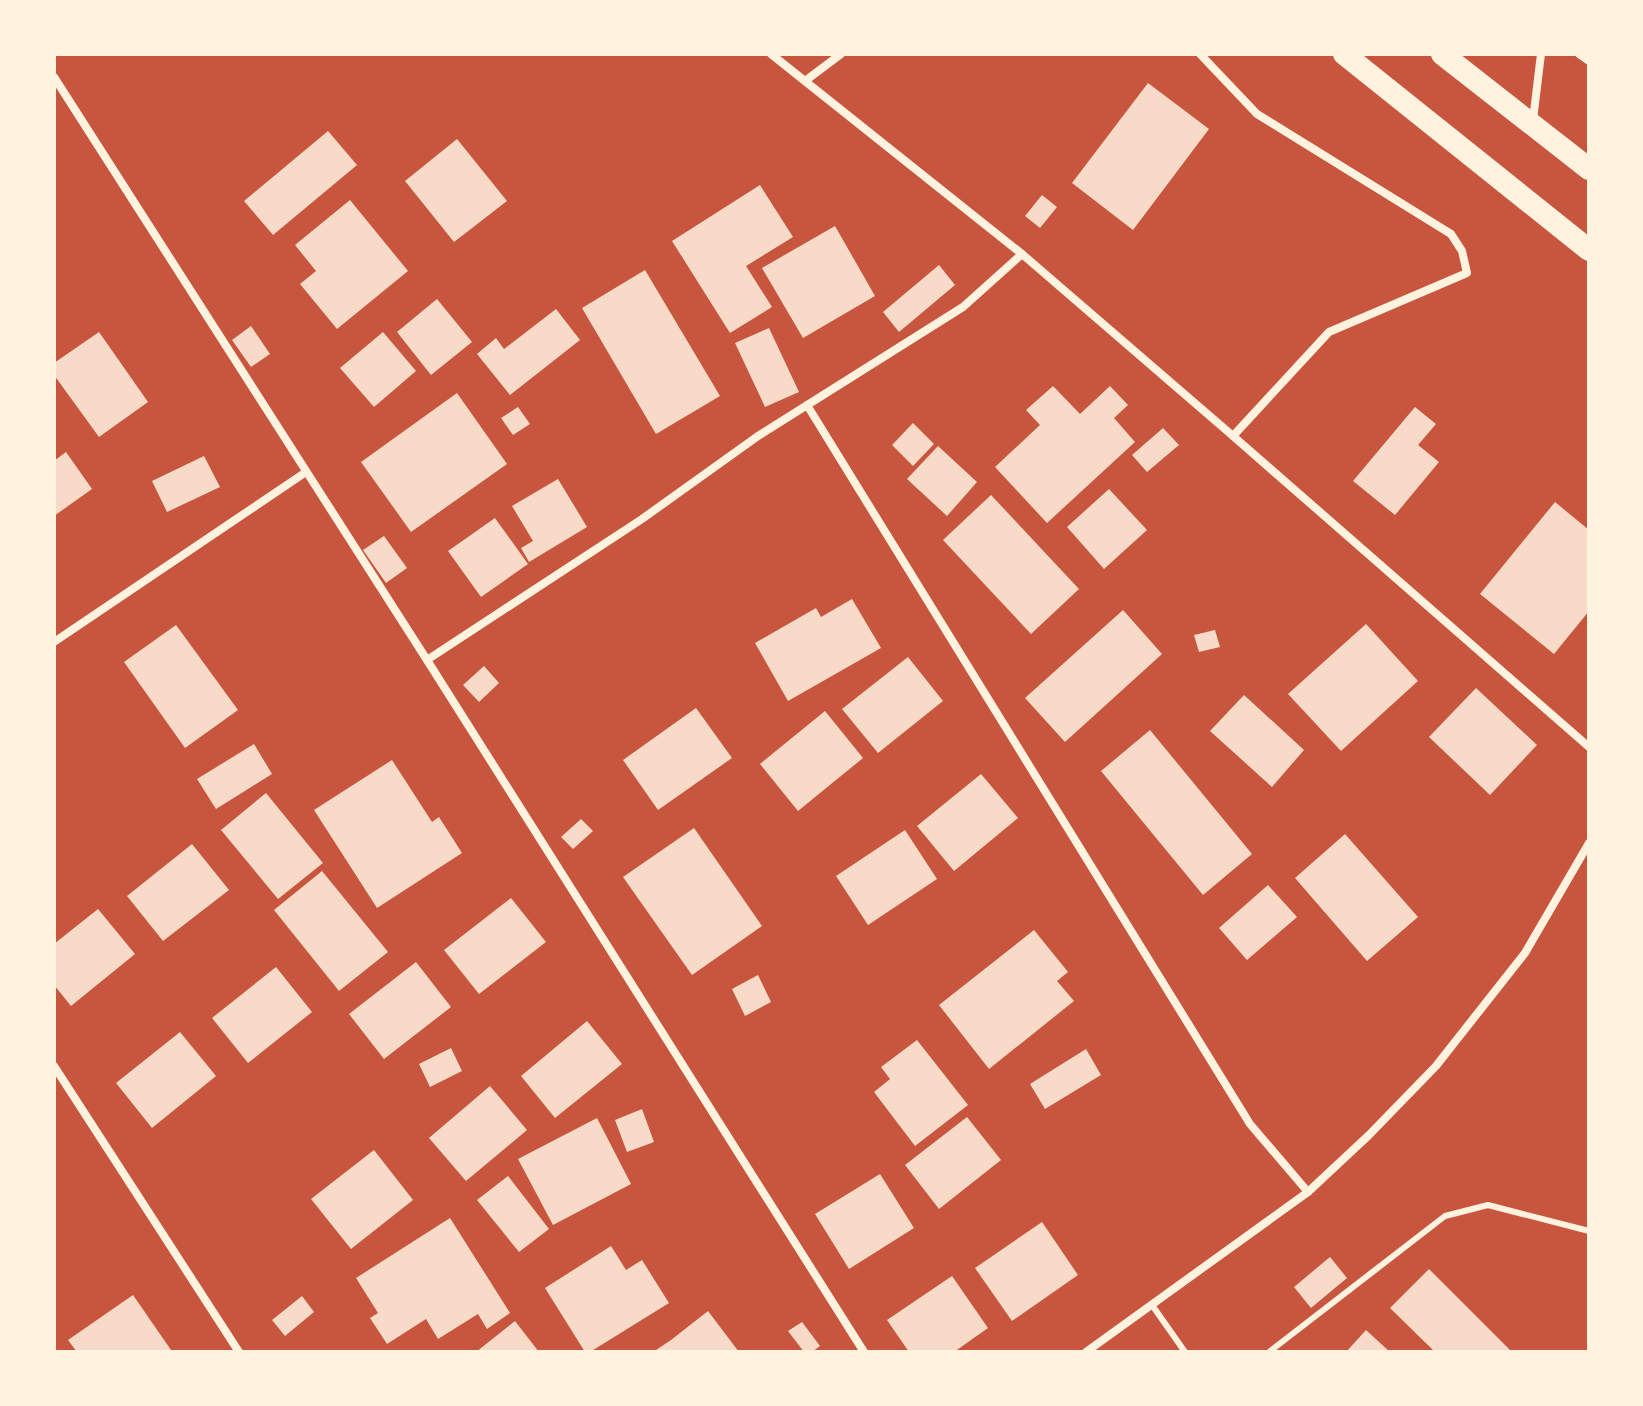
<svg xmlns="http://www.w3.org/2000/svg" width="1643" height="1406" font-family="Literata,serif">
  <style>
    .building { fill: #f7dbc8 }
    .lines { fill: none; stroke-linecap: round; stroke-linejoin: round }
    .service { stroke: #fff3e0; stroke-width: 6 }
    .minor { stroke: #fff3e0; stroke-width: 8 }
    .trunk { stroke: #fff3e0; stroke-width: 22 }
  </style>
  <rect width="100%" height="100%" fill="#c8553d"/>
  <g class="building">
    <polygon points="1148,83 1209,129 1133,230 1072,183"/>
    <polygon points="328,131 357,165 273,235 244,201"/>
    <polygon points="457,139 507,201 454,242 405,181"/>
    <polygon points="760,185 793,237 746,266 772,307 730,333 672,241"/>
    <polygon points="1042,195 1057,207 1040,228 1025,216"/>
    <polygon points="350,200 408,271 337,329 300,284 316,271 295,245"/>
    <polygon points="835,226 875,296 803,338 762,268"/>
    <polygon points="939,265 955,285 899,332 883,312"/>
    <polygon points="645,270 720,396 656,434 582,308"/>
    <polygon points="437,299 472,342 431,375 397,332"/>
    <polygon points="556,309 580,340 510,395 477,354 496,338 504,349"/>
    <polygon points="251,326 270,354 251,367 232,340"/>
    <polygon points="769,328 799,392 765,407 735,343"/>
    <polygon points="99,332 148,402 99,437 54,375 54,363"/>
    <polygon points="383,332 416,371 374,407 340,368"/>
    <polygon points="1053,386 1080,414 1110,386 1128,405 1114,418 1135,442 1047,523 995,467 1040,425 1026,410"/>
    <polygon points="457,393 507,464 411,532 361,462"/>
    <polygon points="518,407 530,424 513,435 501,418"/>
    <polygon points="1415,407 1436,424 1418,445 1439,462 1395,515 1353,481"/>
    <polygon points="913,423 934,444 913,466 892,445"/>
    <polygon points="1163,428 1179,445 1147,472 1132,455"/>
    <polygon points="938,446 977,482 947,516 907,479"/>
    <polygon points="66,452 92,489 54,516 54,461"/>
    <polygon points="204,456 220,487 167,512 152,481"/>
    <polygon points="558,479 587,527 529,562 521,548 533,541 512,506"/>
    <polygon points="1109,489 1147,530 1104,569 1067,527"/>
    <polygon points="991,495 1079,589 1031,634 943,540"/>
    <polygon points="1555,502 1589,530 1589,611 1554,654 1480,594"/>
    <polygon points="495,518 528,564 481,597 448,551"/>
    <polygon points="384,536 407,568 386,583 363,550"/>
    <polygon points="852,599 881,648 788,701 755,643 816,608 821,617"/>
    <polygon points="1123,610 1162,654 1065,742 1025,698"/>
    <polygon points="1366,624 1418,681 1341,751 1288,694"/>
    <polygon points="176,625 238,710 185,748 124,662"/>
    <polygon points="1215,630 1220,647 1199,652 1194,635"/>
    <polygon points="908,657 943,701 878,753 842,709"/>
    <polygon points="484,666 499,683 479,702 463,685"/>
    <polygon points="1476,688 1537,745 1490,795 1429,737"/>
    <polygon points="1244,695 1304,750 1272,787 1210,731"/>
    <polygon points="696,708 732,758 658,810 623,760"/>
    <polygon points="825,711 863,758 798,811 760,764"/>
    <polygon points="1150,730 1252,854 1203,895 1101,771"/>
    <polygon points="254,744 272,774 216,809 197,779"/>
    <polygon points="392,760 432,822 439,817 462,853 377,908 314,810"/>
    <polygon points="981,774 1018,818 954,871 917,826"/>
    <polygon points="266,793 323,863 278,899 221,830"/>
    <polygon points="581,819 593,831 573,849 561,837"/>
    <polygon points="694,828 762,926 692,975 623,877"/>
    <polygon points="905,830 937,879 868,925 836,876"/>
    <polygon points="1345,834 1418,917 1367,961 1295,878"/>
    <polygon points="192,844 229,890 163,941 127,896"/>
    <polygon points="322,871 388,952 339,991 274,910"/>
    <polygon points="1268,885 1297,917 1247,960 1219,928"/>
    <polygon points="511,898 546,942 479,994 444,950"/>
    <polygon points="98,909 135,954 71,1006 54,985 54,944"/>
    <polygon points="1034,930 1068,972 1057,981 1074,1001 989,1069 939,1005"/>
    <polygon points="416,962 451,1007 384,1059 349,1014"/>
    <polygon points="276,967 312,1012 248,1063 212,1018"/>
    <polygon points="758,975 771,1002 745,1016 732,989"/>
    <polygon points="587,1021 622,1064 555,1118 521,1076"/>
    <polygon points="180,1032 216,1076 152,1128 116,1083"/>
    <polygon points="917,1040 968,1105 915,1146 874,1092 890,1079 881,1067"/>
    <polygon points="451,1048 462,1071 430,1087 419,1064"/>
    <polygon points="1086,1049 1101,1075 1045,1109 1030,1084"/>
    <polygon points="490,1086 527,1130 466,1181 429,1138"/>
    <polygon points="642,1109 654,1142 627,1152 615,1120"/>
    <polygon points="967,1117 1001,1160 939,1209 905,1165"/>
    <polygon points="597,1118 631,1184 553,1225 518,1159"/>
    <polygon points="374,1150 413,1200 351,1249 311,1199"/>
    <polygon points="880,1174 914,1228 849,1269 815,1214"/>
    <polygon points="508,1176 549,1229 519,1252 477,1200"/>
    <polygon points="450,1218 510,1313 487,1329 478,1314 438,1339 426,1319 387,1344 370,1318 378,1313 356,1278"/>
    <polygon points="1042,1222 1078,1275 1012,1321 975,1268"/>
    <polygon points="611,1246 626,1270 642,1260 669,1303 590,1352 585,1352 545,1288"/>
    <polygon points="1330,1257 1347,1278 1311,1308 1294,1287"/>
    <polygon points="1429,1269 1512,1352 1435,1352 1390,1308"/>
    <polygon points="952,1276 988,1328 954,1352 909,1352 887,1320"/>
    <polygon points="133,1295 171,1350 168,1352 77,1352 68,1340"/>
    <polygon points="302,1296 314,1312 285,1336 272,1320"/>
    <polygon points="708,1311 739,1352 653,1352 671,1340"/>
    <polygon points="515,1321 539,1352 476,1352"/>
    <polygon points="802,1322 820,1346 812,1352 804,1352 788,1331"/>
    <polygon points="1366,1330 1390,1352 1346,1352"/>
  </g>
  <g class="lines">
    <g class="service">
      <polyline points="1152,1305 1185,1352"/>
      <polyline points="1269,1352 1445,1216 1488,1205 1589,1231"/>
    </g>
    <g class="minor">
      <polyline points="771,54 1022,254 1233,436 1589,747"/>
      <polyline points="1200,54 1257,114 1451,234 1462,251 1467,273 1329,332 1233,436"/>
      <polyline points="1579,54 1589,61"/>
      <polyline points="54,77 427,660 864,1352"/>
      <polyline points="805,81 841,54"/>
      <polyline points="1533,120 1541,54"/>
      <polyline points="807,405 1250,1124 1308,1192"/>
      <polyline points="54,642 306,472"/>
      <polyline points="427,660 642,519 758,436 963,307 1022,254"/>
      <polyline points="54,1066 239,1352"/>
      <polyline points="1086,1352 1308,1192 1369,1135 1436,1066 1525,953 1589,843"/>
    </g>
    <g class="trunk">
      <polyline points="1344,54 1589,250"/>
      <polyline points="1442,54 1589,169"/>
    </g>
  </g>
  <rect width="1643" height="1406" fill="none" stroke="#fff3e0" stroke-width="112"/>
</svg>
